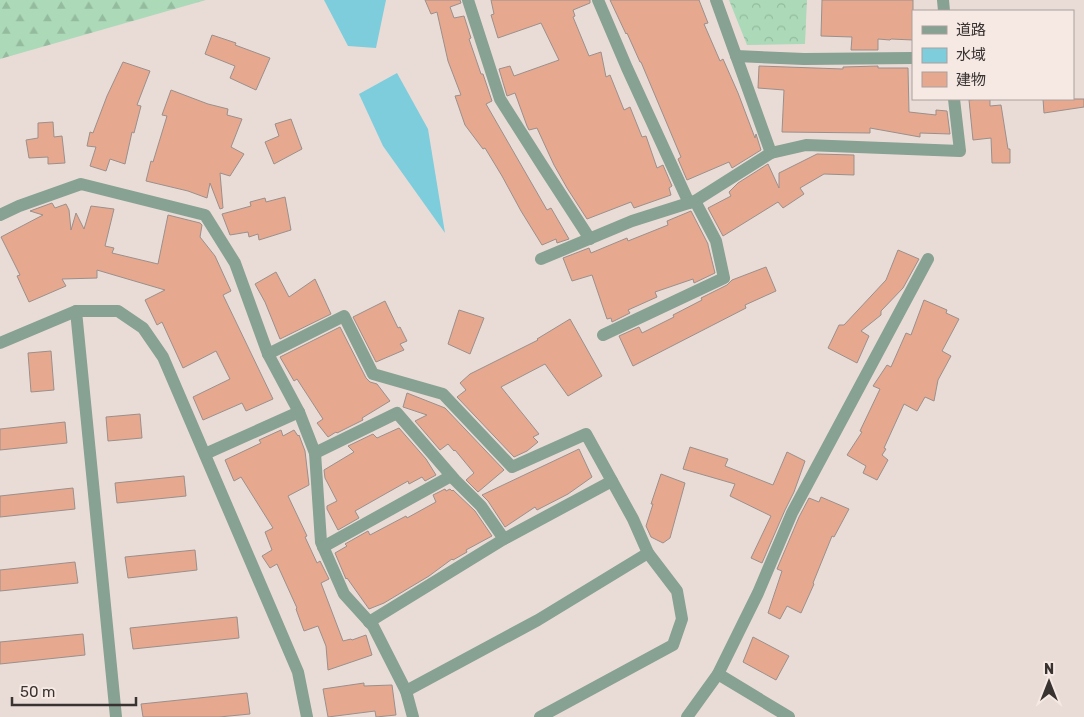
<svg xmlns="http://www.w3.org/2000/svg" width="1084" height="717" font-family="Rubik,'Noto Sans JP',sans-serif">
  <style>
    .forest { fill: url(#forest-firs) }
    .park { fill: url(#park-crowns) }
    .water { fill: #7ecddc }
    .building { fill: #e6a990; stroke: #9b8f8b }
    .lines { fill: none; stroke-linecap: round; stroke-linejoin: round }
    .street { stroke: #87a192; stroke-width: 12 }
  </style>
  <defs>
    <pattern id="forest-firs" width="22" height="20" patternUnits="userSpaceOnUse" patternTransform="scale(1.25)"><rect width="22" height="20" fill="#acd9b8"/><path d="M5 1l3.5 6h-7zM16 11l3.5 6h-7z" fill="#95bb9f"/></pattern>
    <pattern id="park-crowns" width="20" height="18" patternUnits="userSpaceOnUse" patternTransform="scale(1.25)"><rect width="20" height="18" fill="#acd9b8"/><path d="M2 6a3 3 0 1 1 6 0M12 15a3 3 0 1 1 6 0" fill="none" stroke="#95bb9f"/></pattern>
  </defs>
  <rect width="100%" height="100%" fill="#e9dcd7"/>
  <polygon class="forest" points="0,0 206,0 0,59"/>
  <polygon class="park" points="729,0 807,0 805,44 747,45"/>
  <g class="water">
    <polygon points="324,0 386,0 376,48 348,46"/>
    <polygon points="397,73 428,129 445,233 383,146 359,94"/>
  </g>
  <g class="building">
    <polygon points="425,0 460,0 461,3 450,7 454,18 464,16 471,38 469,39 481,74 483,74 492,101 486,104 547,210 551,208 569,239 557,243 556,239 542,245 521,211 502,176 485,148 483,149 465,125 455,96 461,95 448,61 437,12 431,14"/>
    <polygon points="491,0 590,0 590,3 573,10 575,16 573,17 589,56 601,52 606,77 610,75 624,110 630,107 642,137 646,136 657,168 663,165 672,186 669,188 671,195 634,208 631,202 587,219 567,188 554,165 537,128 529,130 527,126 515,93 507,96 499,69 510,66 514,76 559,60 541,23 498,38 491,15 494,14"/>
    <polygon points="610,0 699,0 708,23 704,24 720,61 723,59 738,93 755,138 756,134 761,150 732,168 729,162 687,180 678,159 681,157 641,62 640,62 627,33 626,34"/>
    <polygon points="822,0 913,0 913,40 891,39 890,40 878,39 878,50 851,50 852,37 821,36"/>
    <polygon points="212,35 236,43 235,45 270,58 256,90 230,78 235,66 205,54"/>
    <polygon points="123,62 150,71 137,105 141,106 134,133 132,132 125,164 110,159 106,171 90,166 96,147 87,146 90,132 93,133 107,96"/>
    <polygon points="759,66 843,69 843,67 878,66 878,68 908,68 909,112 936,115 936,110 947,111 950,134 920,133 920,137 870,128 870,133 782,132 784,90 758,88"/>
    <polygon points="171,90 208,104 228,109 227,115 242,119 231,147 244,154 230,176 220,173 223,208 220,209 210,183 207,198 188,191 146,181 151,161 153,162 167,116 162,115"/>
    <polygon points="980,99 990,99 990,106 1001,105 1008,149 1010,149 1010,163 992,163 991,138 973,140 969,100"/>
    <polygon points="1043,99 1084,99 1084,107 1044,113"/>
    <polygon points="291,119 302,149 274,164 265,142 279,136 275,124"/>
    <polygon points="53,122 54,137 62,136 65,163 48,164 48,157 29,158 26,140 38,138 38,123"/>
    <polygon points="817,154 854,155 854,175 824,174 800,188 804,194 783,208 778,202 723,236 708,208 731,196 729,192 738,183 768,164 779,188 779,173"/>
    <polygon points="285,197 291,230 259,240 258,234 249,237 248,232 230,235 222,214 251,206 250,202 265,198 266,202"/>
    <polygon points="52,203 55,208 66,204 69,210 71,230 76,213 84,229 91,206 114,209 105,246 114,248 112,253 158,264 168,215 200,223 202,225 200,237 215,256 231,291 223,295 273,399 246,411 242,403 203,420 193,397 230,379 216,351 183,368 162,322 157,325 145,300 165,290 97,270 97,278 62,279 66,286 29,302 17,276 20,275 1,237 43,215 30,211"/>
    <polygon points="691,211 708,244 708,245 715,273 694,283 693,279 655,292 657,297 628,310 630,313 612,322 611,318 607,319 592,275 572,281 563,258 589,248 591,253 627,238 628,241 668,225 667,221"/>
    <polygon points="898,250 919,259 903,288 881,311 881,315 861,331 869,336 857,363 828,348 839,325 844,325 886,280"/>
    <polygon points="766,267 776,291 745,305 746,308 633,366 619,336 639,327 642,333 674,317 673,315 702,300 701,298 727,285 732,280"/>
    <polygon points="276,272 289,297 315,279 331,314 280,339 265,302 255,284"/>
    <polygon points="924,300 947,310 946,313 959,319 942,351 951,356 938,380 934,401 925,397 917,411 904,404 884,448 886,449 882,455 888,460 877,480 863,473 866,466 847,455 862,432 860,431 880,389 873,386 887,365 891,367 906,333 911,335"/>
    <polygon points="385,301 398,328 400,327 407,341 400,344 404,350 376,362 353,317"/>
    <polygon points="459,310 484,318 470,354 448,344"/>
    <polygon points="570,319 602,376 568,396 545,364 501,387 539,434 533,437 538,442 527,451 514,457 457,397 466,390 460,383 470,374 538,340 537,339"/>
    <polygon points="340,327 366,378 370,382 377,384 390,401 362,418 363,420 337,433 336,432 328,437 317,423 323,419 297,379 294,381 280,357"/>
    <polygon points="51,351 54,390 31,392 28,353"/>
    <polygon points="407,393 445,408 504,470 478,492 466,480 474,473 455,450 454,451 448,444 440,450 415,421 427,415 403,407"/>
    <polygon points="140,414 142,438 108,441 106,417"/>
    <polygon points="65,422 67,443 0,450 0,429"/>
    <polygon points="399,428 426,459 436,475 425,481 422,477 409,484 408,481 355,511 359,518 338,530 327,509 327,506 337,501 325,478 324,470 354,452 348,446 373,434 377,438"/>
    <polygon points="281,430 283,436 294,430 298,436 299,435 305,451 309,485 288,496 307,536 305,537 317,563 320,561 329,579 321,583 343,641 351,639 352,640 366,635 372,655 328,670 326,646 318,626 304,631 296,609 297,608 277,564 270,568 262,556 272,550 265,532 273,528 241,477 234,481 225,460 261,443 259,440"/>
    <polygon points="690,447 728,459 725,466 773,485 787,452 805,461 794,492 785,510 762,563 751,558 771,516 730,496 735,484 683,469"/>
    <polygon points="579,449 592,477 568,494 537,510 535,507 505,527 488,501 482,495"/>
    <polygon points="661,474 685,483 670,538 663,543 651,537 646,526 653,504 651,504"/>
    <polygon points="184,476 186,496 117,503 115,483"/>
    <polygon points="73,488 75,509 0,517 0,496"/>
    <polygon points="445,489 446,491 450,489 452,491 453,490 475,511 492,536 466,550 467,552 453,560 452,559 429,576 384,603 369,609 347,578 346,579 335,553 347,546 345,544 368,531 370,535 406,516 407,518 436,502 433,495"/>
    <polygon points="821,497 849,509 834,537 832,536 813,583 814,584 801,613 787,606 780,619 768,613 782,571 777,569 799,517 809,498 819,502"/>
    <polygon points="195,550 197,570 128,578 125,557"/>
    <polygon points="75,562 78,583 0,591 0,570"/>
    <polygon points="237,617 239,638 133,649 130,628"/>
    <polygon points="83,634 85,655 0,664 0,642"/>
    <polygon points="753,637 789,656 776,680 743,662"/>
    <polygon points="364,683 364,686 392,685 396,715 376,717 375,711 328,717 323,689"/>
    <polygon points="247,693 250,714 219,717 143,717 141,704"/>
  </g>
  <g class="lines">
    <g class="street">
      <polyline points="468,0 500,99 542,165 590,239"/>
      <polyline points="598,0 627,68 689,203"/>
      <polyline points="716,0 771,153"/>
      <polyline points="943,0 944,11"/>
      <polyline points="736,56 804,59 913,58"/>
      <polyline points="0,215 19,206 81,184 205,215 235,263 268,354 299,412 315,453 321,542 344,594 373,626 406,691 413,717"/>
      <polyline points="541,259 632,221 695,201 771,153 806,145 960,151 954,99"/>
      <polyline points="76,311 116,717"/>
      <polyline points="603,335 724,278 716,241 695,201"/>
      <polyline points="0,343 76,311 118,311 143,328 163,357 298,672 307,717"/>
      <polyline points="268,354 344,316 373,374 443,394 512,467 586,434 633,519 648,553 538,620 406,691"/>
      <polyline points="315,453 397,413 455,480 481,506 504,539 612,481"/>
      <polyline points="205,454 299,412"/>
      <polyline points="323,547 451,476"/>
      <polyline points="369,622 504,539"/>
      <polyline points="718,674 789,717"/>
      <polyline points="540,717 673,645 682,619 677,591 648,553"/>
      <polyline points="687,717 718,674 758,593 792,513 928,259"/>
    </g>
  </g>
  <rect x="912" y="10" width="162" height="90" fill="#f6e9e4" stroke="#aaa09c"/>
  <rect x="922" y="26" width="25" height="8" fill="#87a192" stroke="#aaa09c"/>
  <text x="956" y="35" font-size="15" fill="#383331">道路</text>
  <rect x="922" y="48" width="25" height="15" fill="#7ecddc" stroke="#aaa09c"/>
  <text x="956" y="60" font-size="15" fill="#383331">水域</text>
  <rect x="922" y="72" width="25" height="15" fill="#e6a990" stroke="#aaa09c"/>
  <text x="956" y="85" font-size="15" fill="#383331">建物</text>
  <g transform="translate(1049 682)" stroke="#f6e9e4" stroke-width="4" paint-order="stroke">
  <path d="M0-4L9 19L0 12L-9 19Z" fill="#383331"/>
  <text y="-8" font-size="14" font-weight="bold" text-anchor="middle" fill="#383331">N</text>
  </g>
  <path d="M12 697v8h124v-8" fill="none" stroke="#383331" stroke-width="2.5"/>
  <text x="20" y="697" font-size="15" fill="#383331" stroke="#f6e9e4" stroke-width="4" paint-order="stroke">50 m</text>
</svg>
